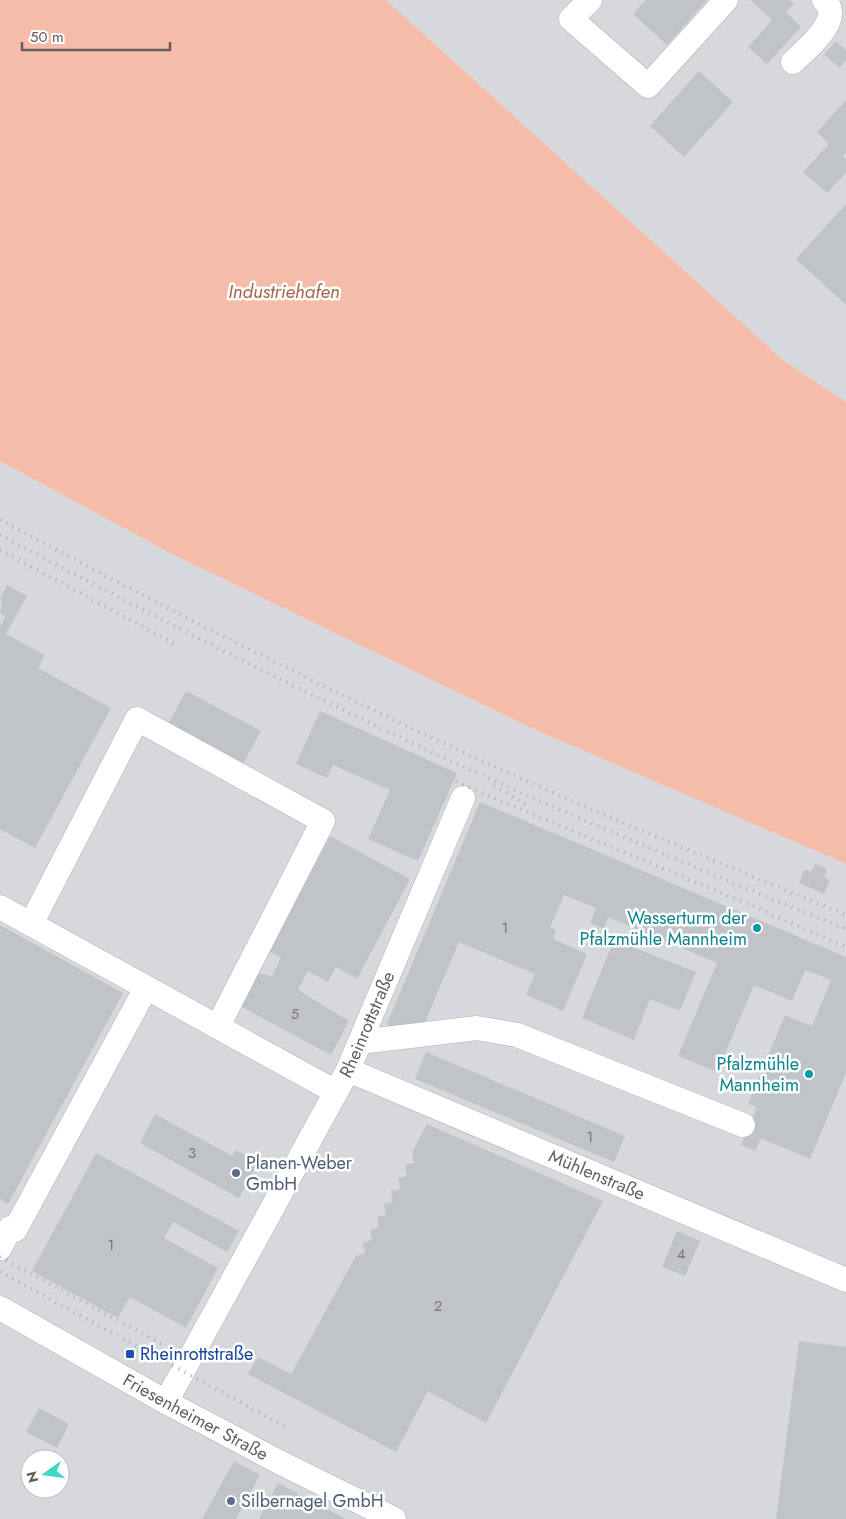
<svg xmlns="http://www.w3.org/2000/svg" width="846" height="1519" font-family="Jost,sans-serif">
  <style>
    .industrial { fill: #d6d8dc; fill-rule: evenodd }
    .water { fill: #f6bcaa }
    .building { fill: #c0c4c8 }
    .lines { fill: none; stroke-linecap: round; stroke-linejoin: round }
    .minor-casing { stroke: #b5b2af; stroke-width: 25 }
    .minor { stroke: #fff; stroke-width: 24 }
    .rail { stroke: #b1b0b0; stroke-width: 4; stroke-dasharray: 1 6; stroke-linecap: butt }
    .culture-dot { fill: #0f9aa8; stroke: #fff; stroke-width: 2 }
    .service-dot { fill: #5c6f8a; stroke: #fff; stroke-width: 2 }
    .transit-dot { fill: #1a4fb4; stroke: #fff; stroke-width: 2 }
    .labels { text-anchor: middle; stroke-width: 5; stroke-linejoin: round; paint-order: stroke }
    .number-label { font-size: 15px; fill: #7a7877 }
    .culture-label { font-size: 18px; fill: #0d838f; stroke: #fff; text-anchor: end }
    .street-label { font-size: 18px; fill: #635e5c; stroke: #fff }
    .service-label { font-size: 18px; fill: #4e5e75; stroke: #fff; text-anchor: start }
    .transit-label { font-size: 18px; fill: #164399; stroke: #fff; text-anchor: start }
    .water-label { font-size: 19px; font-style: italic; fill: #a6664a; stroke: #fff }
  </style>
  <rect width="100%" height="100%" fill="#e4e8ed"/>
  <g class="industrial">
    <polygon points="386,0 846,0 846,402 784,361"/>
    <path d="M0 461 168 552 531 728 846 864V1519H0ZM30 1459H60V1489H30Z"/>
  </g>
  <polygon class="water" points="0,0 386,0 784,361 846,402 846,864 531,728 168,552 0,461"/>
  <g class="building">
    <polygon points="646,0 707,0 667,45 633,14"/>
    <polygon points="750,0 790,0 794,4 786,12 801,27 767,64 748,47 772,20"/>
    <polygon points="836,41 846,50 846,60 839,68 824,54"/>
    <polygon points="699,71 733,102 684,157 650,126"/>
    <polygon points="846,100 846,153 843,156 846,159 846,173 827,193 803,172 829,144 817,132"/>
    <polygon points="846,204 846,305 796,259"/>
    <polygon points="7,585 27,596 6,634 45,655 38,668 111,708 35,848 0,829 0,627 6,616 0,613 2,602 0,598"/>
    <polygon points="186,691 261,731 242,766 167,726"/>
    <polygon points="320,711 457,773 418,861 368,839 390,790 333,765 327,778 296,764"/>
    <polygon points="480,802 846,957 846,1073 810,1159 761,1138 755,1151 741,1145 757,1107 748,1104 785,1015 812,1026 831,980 805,970 792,1001 754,985 717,1072 678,1056 717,963 608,917 604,929 590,923 596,908 564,895 550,928 556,930 553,939 587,954 563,1011 526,995 535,974 459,942 425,1022 392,1028 387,1024"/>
    <polygon points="330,836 410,879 357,979 336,967 328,982 308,971 298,990 349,1021 331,1055 240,1006 258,973 272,976 281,958 269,951"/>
    <polygon points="815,864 827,869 824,877 830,880 824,894 799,883 805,869 811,872"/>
    <polygon points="0,925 123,993 8,1204 0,1199"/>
    <polygon points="614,940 696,972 680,1011 650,999 634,1040 582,1018"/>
    <polygon points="426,1052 625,1136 614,1162 415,1079"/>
    <polygon points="155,1114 232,1156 236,1150 258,1162 239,1198 140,1143"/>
    <polygon points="427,1124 603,1201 486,1423 428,1391 396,1452 248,1374 258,1357 291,1374 356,1256 365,1253 363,1243 372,1240 370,1230 379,1227 377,1217 386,1215 384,1204 393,1202 391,1191 400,1189 398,1178 407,1176 405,1165 414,1163 412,1152"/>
    <polygon points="96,1153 239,1231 227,1252 173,1222 164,1238 218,1268 186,1328 130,1297 118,1318 32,1271"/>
    <polygon points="677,1231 700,1241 685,1276 662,1267"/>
    <polygon points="799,1341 846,1347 846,1519 776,1519"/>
    <polygon points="39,1408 69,1424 57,1448 26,1432"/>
    <polygon points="234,1461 260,1475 236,1519 202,1519"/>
    <polygon points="278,1483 346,1519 259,1519"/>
  </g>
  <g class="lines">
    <defs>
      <g id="minor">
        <polyline points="590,0 571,19 648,86 726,0"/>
        <path d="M793 62C806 49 845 19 824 0"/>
        <polyline points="0,907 336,1092"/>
        <polyline points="31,924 137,719 323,821 218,1026"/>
        <polyline points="360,1042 477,1028 517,1035 743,1125"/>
        <path id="s1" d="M348 1070 846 1280"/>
        <polyline points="0,1248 10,1228 15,1230 146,988"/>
        <path id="s2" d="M0 1308 166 1402 279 1462 394 1519"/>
        <path id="s3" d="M166 1402 348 1070 463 798"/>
      </g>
    </defs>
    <use href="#minor" class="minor-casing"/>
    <use href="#minor" class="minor"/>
    <g class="rail">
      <path d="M0 520C141 595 283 668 428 736 565 800 706 858 846 915"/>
      <path d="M0 535C140 609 280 681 423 748 562 813 704 871 846 929"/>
      <polyline points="0,550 175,644"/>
      <polyline points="456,782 750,905 846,947"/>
      <polyline points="494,786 527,805"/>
      <polyline points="0,1257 164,1345"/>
      <polyline points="0,1272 286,1427"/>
    </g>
  </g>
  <g class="culture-dot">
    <circle cx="757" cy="928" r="5"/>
    <circle cx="809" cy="1074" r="5"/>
  </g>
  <g class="service-dot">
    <circle cx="236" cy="1173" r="5"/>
    <circle cx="231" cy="1501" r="5"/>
  </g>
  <rect class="transit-dot" x="125" y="1349" width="10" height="10" rx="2.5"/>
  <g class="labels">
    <g class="number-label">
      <text x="505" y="933">1</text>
      <text x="295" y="1019">5</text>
      <text x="590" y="1142">1</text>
      <text x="192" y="1158">3</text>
      <text x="111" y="1250">1</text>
      <text x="681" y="1259">4</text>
      <text x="438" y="1311">2</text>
    </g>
    <g class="culture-label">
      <text x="747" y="924">Wasserturm der<tspan x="747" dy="21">Pfalzmühle Mannheim</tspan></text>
      <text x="799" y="1070">Pfalzmühle<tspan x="799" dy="21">Mannheim</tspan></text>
    </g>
    <g class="street-label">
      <text dy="6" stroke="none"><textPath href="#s3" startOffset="428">Rheinrottstraße</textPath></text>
      <text dy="6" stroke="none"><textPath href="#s1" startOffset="270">Mühlenstraße</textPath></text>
      <text dy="6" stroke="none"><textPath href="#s2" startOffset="224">Friesenheimer Straße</textPath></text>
    </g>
    <g class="service-label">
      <text x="246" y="1169">Planen-Weber<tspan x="246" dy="21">GmbH</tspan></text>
      <text x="241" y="1507">Silbernagel GmbH</text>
    </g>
    <g class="transit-label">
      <text x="140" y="1360">Rheinrottstraße</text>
    </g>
    <g class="water-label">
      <text x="284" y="298">Industriehafen</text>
    </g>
  </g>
  <g transform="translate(45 1474) rotate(256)"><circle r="24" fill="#ffffff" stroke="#c1bfbe"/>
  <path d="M0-4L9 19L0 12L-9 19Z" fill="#3fd8c5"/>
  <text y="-8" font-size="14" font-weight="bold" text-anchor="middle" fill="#635e5c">N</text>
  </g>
  <path d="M22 42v8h148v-8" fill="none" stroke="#635e5c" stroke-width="2.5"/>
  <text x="30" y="42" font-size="15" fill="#635e5c" stroke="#ffffff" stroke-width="4" paint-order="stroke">50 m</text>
</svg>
